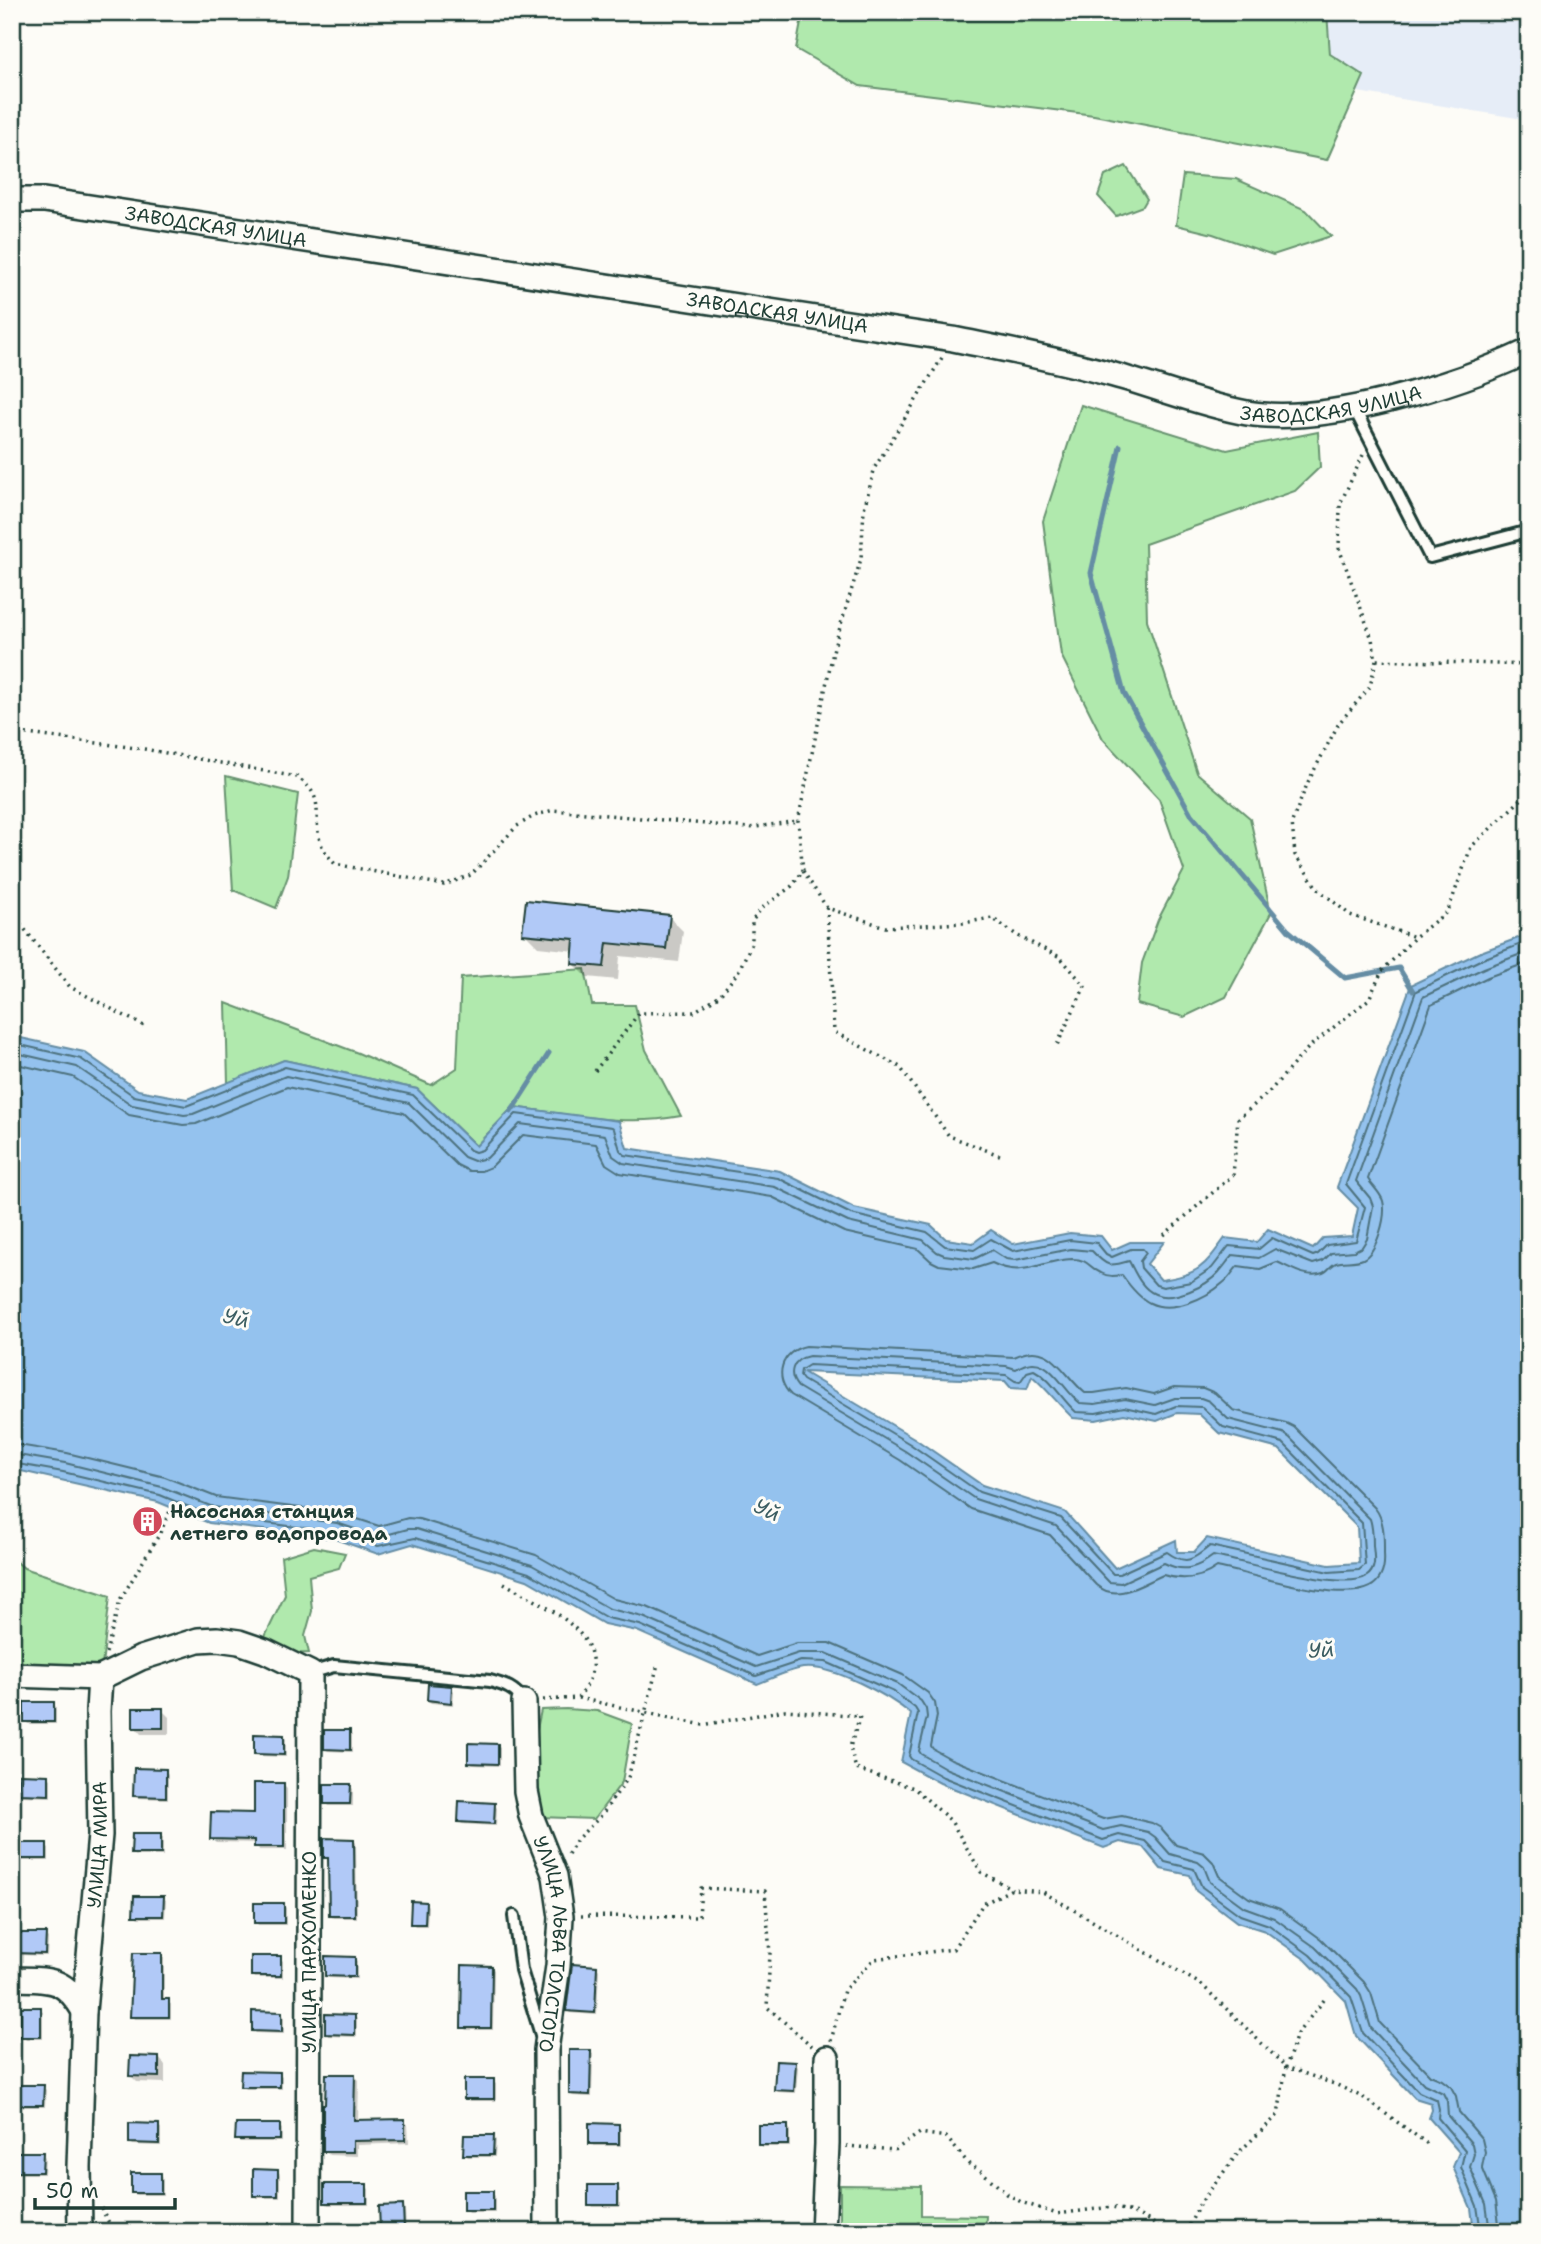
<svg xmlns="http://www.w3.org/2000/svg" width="1541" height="2244" font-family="'Shantell Sans',sans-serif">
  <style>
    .built { fill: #e6edf7 }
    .green { fill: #b0e9ad; stroke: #689370; stroke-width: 2 }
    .water { fill: #94c2ee; stroke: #658da4; stroke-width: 2; fill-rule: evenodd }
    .shadow { fill: #0003 }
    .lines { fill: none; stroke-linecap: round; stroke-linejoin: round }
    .shore { stroke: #4e727e; stroke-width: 2 }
    .stream { stroke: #658da4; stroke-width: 5 }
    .building { fill: #b1c9f7; stroke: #1f3d34; stroke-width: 2 }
    .lane-casing { stroke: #1f3d34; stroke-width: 16 }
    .street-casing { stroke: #1f3d34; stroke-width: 28 }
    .path { stroke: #1f3d34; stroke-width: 3.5; stroke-dasharray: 2 5; stroke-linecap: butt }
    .lane { stroke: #fdfcf7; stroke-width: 10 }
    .street { stroke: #fdfcf7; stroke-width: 23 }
    .labels { text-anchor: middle; stroke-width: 6; stroke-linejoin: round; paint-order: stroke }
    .street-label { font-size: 19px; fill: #1f3d34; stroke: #fdfcf7 }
    .poi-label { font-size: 19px; font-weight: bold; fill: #1f3d34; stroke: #fdfcf7; text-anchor: start }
    .water-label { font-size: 21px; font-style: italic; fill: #3c5e62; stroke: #fdfcf7 }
  </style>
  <rect width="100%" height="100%" fill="#fdfcf7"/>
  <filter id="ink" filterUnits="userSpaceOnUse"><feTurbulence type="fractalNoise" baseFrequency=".0143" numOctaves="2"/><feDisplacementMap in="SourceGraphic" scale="14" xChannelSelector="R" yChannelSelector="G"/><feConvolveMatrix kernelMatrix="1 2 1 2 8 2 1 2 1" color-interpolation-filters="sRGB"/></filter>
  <g filter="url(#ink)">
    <polygon class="built" points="870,12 1529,12 1529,120"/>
    <g class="green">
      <polygon points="803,12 1327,12 1330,54 1364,76 1327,160 1094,115 860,86 796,49"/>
      <polygon points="1126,166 1147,199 1143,206 1116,216 1098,196 1105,176"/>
      <polygon points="1183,175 1236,179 1306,210 1331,236 1273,255 1213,234 1176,225"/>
      <polygon points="1081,405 1227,450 1318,432 1320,467 1295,491 1145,544 1147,620 1197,773 1250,818 1271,913 1226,997 1184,1017 1137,1004 1142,963 1158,920 1184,870 1159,799 1103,739 1061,655 1043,521"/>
      <polygon points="226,776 298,794 288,876 276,908 233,890"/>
      <path d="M585 969 592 1005H635L646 1050 681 1116C624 1127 570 1114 513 1107L476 1146 417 1089 284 1060 228 1083 226 1003 358 1053 431 1085 457 1068 461 978Z"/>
      <polygon points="314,1547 345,1553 339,1568 309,1576 312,1611 305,1636 309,1653 288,1654 262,1643 285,1595 281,1557"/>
      <polygon points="12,1558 24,1568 110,1596 102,1666 12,1665"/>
      <polygon points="566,1709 597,1711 632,1724 622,1782 594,1819 540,1817 529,1768 541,1710"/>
      <polygon points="840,2185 921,2186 921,2215 986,2216 985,2232 840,2232"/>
    </g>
    <path class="water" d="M1529 934V2232H1474L1471 2208 1453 2167 1459 2152 1429 2118 1432 2110 1431 2103 1415 2098 1356 2036 1346 2001 1306 1960 1265 1931 1237 1922 1196 1891 1190 1875 1161 1869 1143 1847 1120 1842 1104 1848 940 1783 901 1762 911 1714C889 1696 832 1664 803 1668 788 1670 771 1679 757 1684L637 1631 604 1624 527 1580 412 1544 378 1554 335 1539 209 1523 158 1502 12 1469V1036L84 1052 138 1090 187 1099 284 1060 417 1089 476 1146 513 1107 619 1121 627 1148 780 1171 854 1208 931 1225 946 1239 973 1243 991 1230 1013 1244 1070 1233 1101 1236 1112 1250 1130 1242H1164L1147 1264 1161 1280C1198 1275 1204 1267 1225 1238L1257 1242 1268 1229 1313 1249 1323 1238 1352 1236 1358 1208 1337 1187 1411 985 1478 953ZM803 1372 1005 1381 1011 1388 1027 1389 1032 1376C1047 1389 1059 1405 1073 1418L1096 1420 1124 1414 1157 1421 1177 1413 1199 1414 1219 1433 1279 1449 1357 1527 1359 1563 1329 1565 1207 1538 1194 1552H1177L1176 1540 1115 1568 1065 1512 982 1485 914 1438Z"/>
    <g class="shadow">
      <polygon points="669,917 683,931 679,962 620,956 618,980 587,977 573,963 575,951 538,947 524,933"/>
      <polygon points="451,1688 454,1691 453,1705 431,1703 428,1700"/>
      <polygon points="53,1704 56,1707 56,1724 28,1724 25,1721"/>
      <polygon points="162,1710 169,1717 169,1734 141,1734 135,1727"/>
      <polygon points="349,1732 352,1734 352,1752 328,1751 325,1749"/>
      <polygon points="284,1736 286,1739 286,1757 259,1756 256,1754"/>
      <polygon points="497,1745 500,1748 500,1766 473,1765 470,1763"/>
      <polygon points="166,1771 168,1774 168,1799 137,1798 135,1796"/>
      <polygon points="48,1776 51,1779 51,1797 23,1796 21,1794"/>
      <polygon points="283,1785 287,1789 287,1850 259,1850 256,1843 216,1842 212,1839 255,1815"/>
      <polygon points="350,1786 353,1789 353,1806 328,1806 325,1803"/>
      <polygon points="494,1805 497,1808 496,1826 462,1824 459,1821"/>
      <polygon points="161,1836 163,1838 163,1856 136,1856 133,1853"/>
      <polygon points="353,1840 356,1843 357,1918 333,1918 330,1915 329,1860 326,1857"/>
      <polygon points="46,1845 49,1848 49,1861 21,1861 18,1858"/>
      <polygon points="163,1898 166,1900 165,1918 138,1918 135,1915"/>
      <polygon points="425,1903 428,1906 427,1926 415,1926 412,1923"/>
      <polygon points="283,1905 286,1908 286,1925 258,1925 256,1922"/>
      <polygon points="45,1935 48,1938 47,1956 20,1955 17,1952"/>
      <polygon points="161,1955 164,1958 164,2001 171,2004 171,2019 134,2019 132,2016"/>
      <polygon points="280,1958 283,1961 283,1978 255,1978 253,1975"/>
      <polygon points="354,1958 357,1961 357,1979 329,1978 327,1976"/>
      <polygon points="491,1967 494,1970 493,2030 466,2030 463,2027"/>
      <polygon points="597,1967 599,1970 597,2015 570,2013 568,2011"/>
      <polygon points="40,2009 43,2011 43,2039 26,2039 23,2036"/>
      <polygon points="281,2013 284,2016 284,2034 256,2033 254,2031"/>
      <polygon points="354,2016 357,2019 357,2037 329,2036 326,2034"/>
      <polygon points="590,2052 593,2054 592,2097 573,2096 570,2094"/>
      <polygon points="159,2058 165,2065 165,2083 137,2082 131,2076"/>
      <polygon points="795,2064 798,2067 796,2093 778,2092 776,2089"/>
      <polygon points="279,2073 282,2076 282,2089 245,2089 242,2086"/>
      <polygon points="355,2076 359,2080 358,2122 404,2120 408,2125 409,2143 357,2145 357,2156 329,2155 325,2151"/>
      <polygon points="493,2081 496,2084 496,2101 469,2101 466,2098"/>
      <polygon points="43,2087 46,2090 45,2107 18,2107 15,2104"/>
      <polygon points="618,2125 621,2128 621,2146 593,2146 591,2143"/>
      <polygon points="158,2126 161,2128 161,2146 133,2145 131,2143"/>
      <polygon points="279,2126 282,2129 282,2142 240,2142 237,2139"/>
      <polygon points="787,2127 790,2129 790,2147 762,2147 760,2144"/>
      <polygon points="493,2137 496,2140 495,2157 468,2157 465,2154"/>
      <polygon points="42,2154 45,2157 44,2174 17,2174 14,2171"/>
      <polygon points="278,2171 280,2174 280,2198 257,2198 254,2195"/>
      <polygon points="160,2175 163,2178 163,2195 136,2195 133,2192"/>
      <polygon points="366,2186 369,2189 369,2205 328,2205 325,2202"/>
      <polygon points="617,2187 620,2189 620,2207 593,2207 590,2204"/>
      <polygon points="492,2193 495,2196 495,2213 468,2213 465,2210"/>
      <polygon points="403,2207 405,2210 406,2231 384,2231 381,2229"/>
      <polygon points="917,2221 931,2222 934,2224 934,2232 916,2232"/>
    </g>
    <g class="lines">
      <g class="shore">
        <polyline points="12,1043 81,1059 134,1096 186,1106 285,1067 413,1095 470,1150 475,1152 482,1150 516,1114 612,1127 614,1129 620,1150 625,1155 778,1178 851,1214 927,1232 945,1246 974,1250 991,1239 1013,1251 1070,1240 1097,1243 1106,1254 1112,1257 1131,1249 1143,1249 1146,1253 1140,1261 1141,1268 1156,1285 1163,1287 1191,1282 1212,1268 1229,1246 1259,1249 1272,1238 1313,1256 1318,1254 1327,1245 1356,1241 1365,1207 1346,1184 1416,991 1480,960 1529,941"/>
        <path d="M12 1052 77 1067 132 1105 184 1115 193 1114 286 1076 409 1103 464 1157 474 1161 487 1158 520 1124 605 1135 613 1156 623 1163 775 1187 848 1222 923 1240 937 1252 944 1255 974 1259 992 1250 1006 1259 1015 1260 1071 1249 1092 1251C1107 1267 1109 1267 1129 1261 1135 1272 1141 1288 1155 1294 1173 1302 1207 1286 1219 1272 1224 1267 1228 1260 1233 1255L1259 1258 1275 1249 1313 1264 1323 1261 1331 1253 1354 1251 1362 1247 1367 1239 1373 1206 1370 1198 1356 1181 1423 997 1484 968 1529 951"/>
        <path d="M12 1063 73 1077 129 1115 183 1125 196 1124 287 1087 404 1113 457 1165 469 1171H481L491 1167 523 1135 596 1144 606 1164 620 1173 772 1197 844 1232 918 1249 931 1261 939 1265 973 1269 992 1263C1024 1279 1041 1260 1072 1259 1089 1259 1088 1267 1101 1273 1108 1277 1115 1276 1122 1275 1129 1285 1139 1298 1150 1303 1172 1314 1206 1298 1223 1283 1229 1279 1232 1272 1238 1266L1260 1269 1277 1262C1291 1268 1307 1279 1323 1273 1328 1271 1331 1265 1336 1263 1344 1260 1354 1263 1363 1259 1377 1252 1387 1216 1383 1201 1380 1192 1372 1186 1368 1179L1431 1005 1488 977 1529 962"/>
        <path d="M806 1346 1014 1357C1051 1339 1061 1373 1085 1393H1094L1126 1388 1154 1394 1174 1387 1203 1388 1215 1393 1233 1410 1286 1423 1294 1427 1375 1508C1385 1521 1384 1538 1384 1554 1385 1567 1383 1580 1370 1587 1339 1603 1252 1574 1217 1567 1201 1579 1183 1581 1163 1575 1142 1584 1117 1603 1096 1585L1050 1535 971 1509 900 1460 791 1395C773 1377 781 1351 806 1346Z"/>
        <path d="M809 1356 1006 1366 1016 1369C1047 1348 1059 1386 1080 1403L1095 1404 1125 1399 1155 1405 1175 1398H1201L1209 1401 1228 1419 1283 1433 1290 1438 1370 1519C1373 1528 1373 1537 1373 1546 1374 1556 1377 1569 1367 1576 1345 1592 1243 1561 1213 1556 1197 1568 1184 1573 1164 1563L1121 1583 1109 1582 1056 1526 975 1499 905 1451 798 1387C787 1374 792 1359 809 1356Z"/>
        <path d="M809 1365 1006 1375 1015 1381 1020 1382 1027 1372 1034 1370C1052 1379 1061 1399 1076 1412L1096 1413 1124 1407 1156 1414 1176 1406 1202 1407 1223 1427 1283 1443 1362 1523 1365 1565 1359 1570 1329 1572 1210 1546C1193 1560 1186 1566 1167 1552L1119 1574H1113L1061 1518 979 1492 910 1444 803 1380 800 1376 801 1370Z"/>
        <polyline points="12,1444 67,1453 165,1477 216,1497 339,1513 379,1526 408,1518 419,1519 536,1555 614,1599 647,1607 757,1656 797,1643 829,1643 903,1675 928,1693 935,1703 937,1716 931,1746 933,1749 951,1759 1103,1819 1122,1816 1152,1823 1161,1828 1176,1845 1204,1853 1213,1862 1219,1876 1249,1898 1280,1909 1321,1939 1364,1982 1371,1993 1380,2023 1430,2075 1442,2080 1451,2087 1456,2096 1459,2112 1482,2139 1485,2152 1482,2167 1496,2201 1500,2232"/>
        <polyline points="12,1454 65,1463 162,1487 213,1507 337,1523 378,1537 408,1529 416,1529 532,1565 610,1609 643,1617 756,1667 799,1653 826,1653 898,1684 921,1701 926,1709 927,1717 919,1751 921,1754 947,1769 1103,1830 1121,1826 1148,1832 1155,1837 1170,1854 1198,1862 1204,1867 1210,1882 1244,1907 1274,1918 1315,1947 1357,1989 1361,1996 1371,2028 1424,2084 1443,2093 1447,2101 1448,2116 1472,2144 1474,2154 1470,2167 1486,2204 1490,2232"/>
        <polyline points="12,1463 63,1472 160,1495 211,1516 336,1532 378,1546 415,1538 529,1573 607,1618 640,1625 756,1676 801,1661 826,1662 894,1692 915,1708 918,1713 909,1756 911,1759 943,1777 1103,1840 1119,1835 1145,1841 1165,1862 1194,1869 1202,1887 1240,1915 1269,1925 1310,1955 1351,1997 1363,2033 1419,2092 1437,2100 1439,2109 1438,2118 1465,2150 1461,2167 1477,2206 1481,2232"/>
      </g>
      <g class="stream">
        <polyline points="1120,446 1091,573 1124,693 1191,814 1288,930 1345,978 1399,968 1413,991"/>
        <polyline points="511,1112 549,1053"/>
      </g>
    </g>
    <g class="building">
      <polygon points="526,900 670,915 666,949 607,943 604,967 572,964 574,939 522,934"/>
      <polygon points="428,1684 452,1686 451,1703 427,1700"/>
      <rect x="24" y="1702" width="30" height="20"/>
      <rect x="133" y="1708" width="30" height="20"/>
      <polygon points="324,1730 350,1730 350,1750 324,1749"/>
      <polygon points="254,1734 284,1735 284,1755 254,1754"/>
      <polygon points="468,1743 498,1744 498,1764 468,1763"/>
      <polygon points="134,1768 166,1769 166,1797 133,1796"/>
      <polygon points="19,1774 49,1775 49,1795 19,1794"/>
      <polygon points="254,1783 284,1783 284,1847 254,1847 254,1840 210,1839 211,1812 254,1813"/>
      <polygon points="324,1784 351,1784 350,1804 324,1804"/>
      <polygon points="459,1801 495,1803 494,1824 458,1822"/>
      <polygon points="132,1834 161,1834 161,1854 131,1854"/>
      <polygon points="324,1838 354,1839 355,1916 329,1916 328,1858 324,1858"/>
      <rect x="16" y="1843" width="31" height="16"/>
      <polygon points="134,1896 164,1896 163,1916 133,1916"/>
      <polygon points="411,1901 426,1902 425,1924 410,1924"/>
      <rect x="254" y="1903" width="30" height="20"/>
      <polygon points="16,1933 46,1933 45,1954 15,1953"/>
      <polygon points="133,1953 162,1953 162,1999 169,1999 169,2017 130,2017"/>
      <rect x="251" y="1956" width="30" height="20"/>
      <polygon points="325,1956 355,1957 355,1977 325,1976"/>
      <polygon points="572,1964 597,1966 595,2013 566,2011"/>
      <polygon points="462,1965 492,1966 491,2028 461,2028"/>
      <rect x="21" y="2007" width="20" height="30"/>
      <polygon points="252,2011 282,2012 282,2032 252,2031"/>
      <polygon points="325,2014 355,2015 355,2035 325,2034"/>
      <polygon points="569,2050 591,2050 590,2095 569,2094"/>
      <polygon points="130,2056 159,2057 159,2077 129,2076"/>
      <polygon points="776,2061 796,2062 794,2091 774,2090"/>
      <polygon points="241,2071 280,2072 280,2087 240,2087"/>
      <polygon points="326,2074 355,2074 354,2120 405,2119 405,2140 353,2141 353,2152 323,2152 323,2104 325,2104"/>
      <rect x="464" y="2079" width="30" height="20"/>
      <polygon points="14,2085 44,2085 43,2105 13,2105"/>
      <polygon points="129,2123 159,2124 159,2144 129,2143"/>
      <polygon points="589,2123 619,2124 619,2144 589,2144"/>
      <polygon points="236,2124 280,2124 280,2140 235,2140"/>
      <rect x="758" y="2125" width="30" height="20"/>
      <polygon points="464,2135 494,2135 493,2155 463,2155"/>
      <polygon points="13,2152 43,2152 42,2172 13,2172"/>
      <polygon points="253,2169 278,2170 278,2196 253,2196"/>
      <rect x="131" y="2173" width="30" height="20"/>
      <rect x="324" y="2184" width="43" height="19"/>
      <rect x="588" y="2185" width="30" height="20"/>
      <rect x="463" y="2191" width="30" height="20"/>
      <polygon points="403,2205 404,2229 380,2229 379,2206"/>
    </g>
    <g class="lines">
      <defs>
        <g id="lane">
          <polyline points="1354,408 1430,557 1529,531"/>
          <path d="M310 1673 334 1666 490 1681C505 1685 515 1688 524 1702"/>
          <polyline points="514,1916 521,1970 542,2038"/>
        </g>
        <g id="street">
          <path id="s1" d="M12 200H44L953 339C1007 350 1061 360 1114 375 1158 387 1202 405 1247 413 1325 426 1457 385 1529 351"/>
          <polyline points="12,1675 100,1678 141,1658 198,1640 217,1639 239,1642 265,1651 310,1673 308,2232"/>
          <path id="s2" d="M524 1702 526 1791 531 1816 555 1876 561 1917 558 1966 546 2050 547 2232"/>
          <path d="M12 1979C49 1980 63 1976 84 2011"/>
          <path id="s3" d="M80 2232 79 2167 84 2011 100 1835 98 1711 100 1678"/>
          <polyline points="823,2232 827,2144 827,2058"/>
        </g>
      </defs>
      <use href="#lane" class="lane-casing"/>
      <use href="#street" class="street-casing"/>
      <g class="path">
        <polyline points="1363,455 1340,504 1339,548 1372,639 1376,660 1529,665"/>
        <polyline points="1376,660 1370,687 1339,723 1308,782 1292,822 1295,855 1317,888 1350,915 1415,937 1448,911 1471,847 1529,792"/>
        <path d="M12 732 144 749 297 777C327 798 312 812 320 841 323 850 329 857 335 864L444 885 471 875 517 826 534 816 553 810 749 828 798 821"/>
        <polyline points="803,871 827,908 885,927 963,923 992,918 1018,936 1060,957 1085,986 1057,1045"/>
        <polyline points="827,908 834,1032 900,1067 949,1136 1002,1156"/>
        <polyline points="12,913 70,987 144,1026"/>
        <polyline points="595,1071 639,1013 694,1012 720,995 738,972 752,943 752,921 762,908 792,886 803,871 798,821 834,647 861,559 864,509 875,467 943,356"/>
        <polyline points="1164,1235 1233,1175 1238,1119 1269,1092 1309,1047 1369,999 1382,971 1415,937"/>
        <path d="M504 1583C545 1607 625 1639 578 1698"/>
        <polyline points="106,1653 120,1600 159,1535 171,1509"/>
        <polyline points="543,1700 578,1698 703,1725 785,1710 860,1716 850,1747 856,1769 914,1788 951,1821 981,1872 1012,1889"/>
        <polyline points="568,1854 577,1839 600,1817 628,1778 658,1664"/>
        <polyline points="581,1916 699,1917 701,1888 765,1891 770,1954 767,2007 813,2047"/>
        <polyline points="1324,2000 1297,2034 1286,2067 1337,2085 1364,2098 1429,2145"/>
        <polyline points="831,2041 844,1990 874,1959 953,1949 983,1904 1012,1889 1043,1892 1202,1985 1286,2067 1278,2115 1238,2153 1199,2205 1186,2232"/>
        <polyline points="846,2146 895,2150 920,2133 946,2137 969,2164 981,2171 1007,2194 1021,2202 1057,2214 1112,2207 1132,2212 1152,2222 1162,2232"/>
        <polyline points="101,2208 114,2232"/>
      </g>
      <use href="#lane" class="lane"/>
      <use href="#street" class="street"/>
    </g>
  </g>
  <defs>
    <symbol id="building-disc" viewBox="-11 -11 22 22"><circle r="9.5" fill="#d1495b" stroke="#fdfcf7"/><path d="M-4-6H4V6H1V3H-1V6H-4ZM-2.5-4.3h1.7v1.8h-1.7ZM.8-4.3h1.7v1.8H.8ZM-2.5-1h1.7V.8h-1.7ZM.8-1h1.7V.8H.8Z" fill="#fff"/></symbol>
  </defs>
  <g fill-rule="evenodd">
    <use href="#building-disc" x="130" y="1504" width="35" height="35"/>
  </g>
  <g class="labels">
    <g class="street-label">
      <text dy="7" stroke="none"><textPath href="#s1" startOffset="206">ЗАВОДСКАЯ УЛИЦА</textPath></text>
      <text dy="7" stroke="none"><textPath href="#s1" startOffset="774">ЗАВОДСКАЯ УЛИЦА</textPath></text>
      <text dy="7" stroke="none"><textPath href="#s1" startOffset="1340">ЗАВОДСКАЯ УЛИЦА</textPath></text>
      <text dy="7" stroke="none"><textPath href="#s3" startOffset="388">УЛИЦА МИРА</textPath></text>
      <text dy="7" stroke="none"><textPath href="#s2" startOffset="247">УЛИЦА ЛЬВА ТОЛСТОГО</textPath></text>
      <text transform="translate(309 1952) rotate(-90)" y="7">УЛИЦА ПАРХОМЕНКО</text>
    </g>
    <g class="poi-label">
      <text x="170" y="1518">Насосная станция<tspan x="170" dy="22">летнего водопровода</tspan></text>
    </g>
    <g class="water-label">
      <text transform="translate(236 1318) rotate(13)" y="7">Уй</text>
      <text transform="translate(767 1510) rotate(24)" y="7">Уй</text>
      <text transform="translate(1321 1650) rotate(-4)" y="7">Уй</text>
    </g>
  </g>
  <rect width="1541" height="2244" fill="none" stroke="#fdfcf7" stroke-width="42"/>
  <rect x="21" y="21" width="1499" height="2202" fill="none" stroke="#1f3d34" stroke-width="2.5" filter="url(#ink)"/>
  <path d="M35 2198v10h140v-10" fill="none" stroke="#1f3d34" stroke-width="3.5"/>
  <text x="46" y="2198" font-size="21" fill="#1f3d34" stroke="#fdfcf7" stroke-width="5" paint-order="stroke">50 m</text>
</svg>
